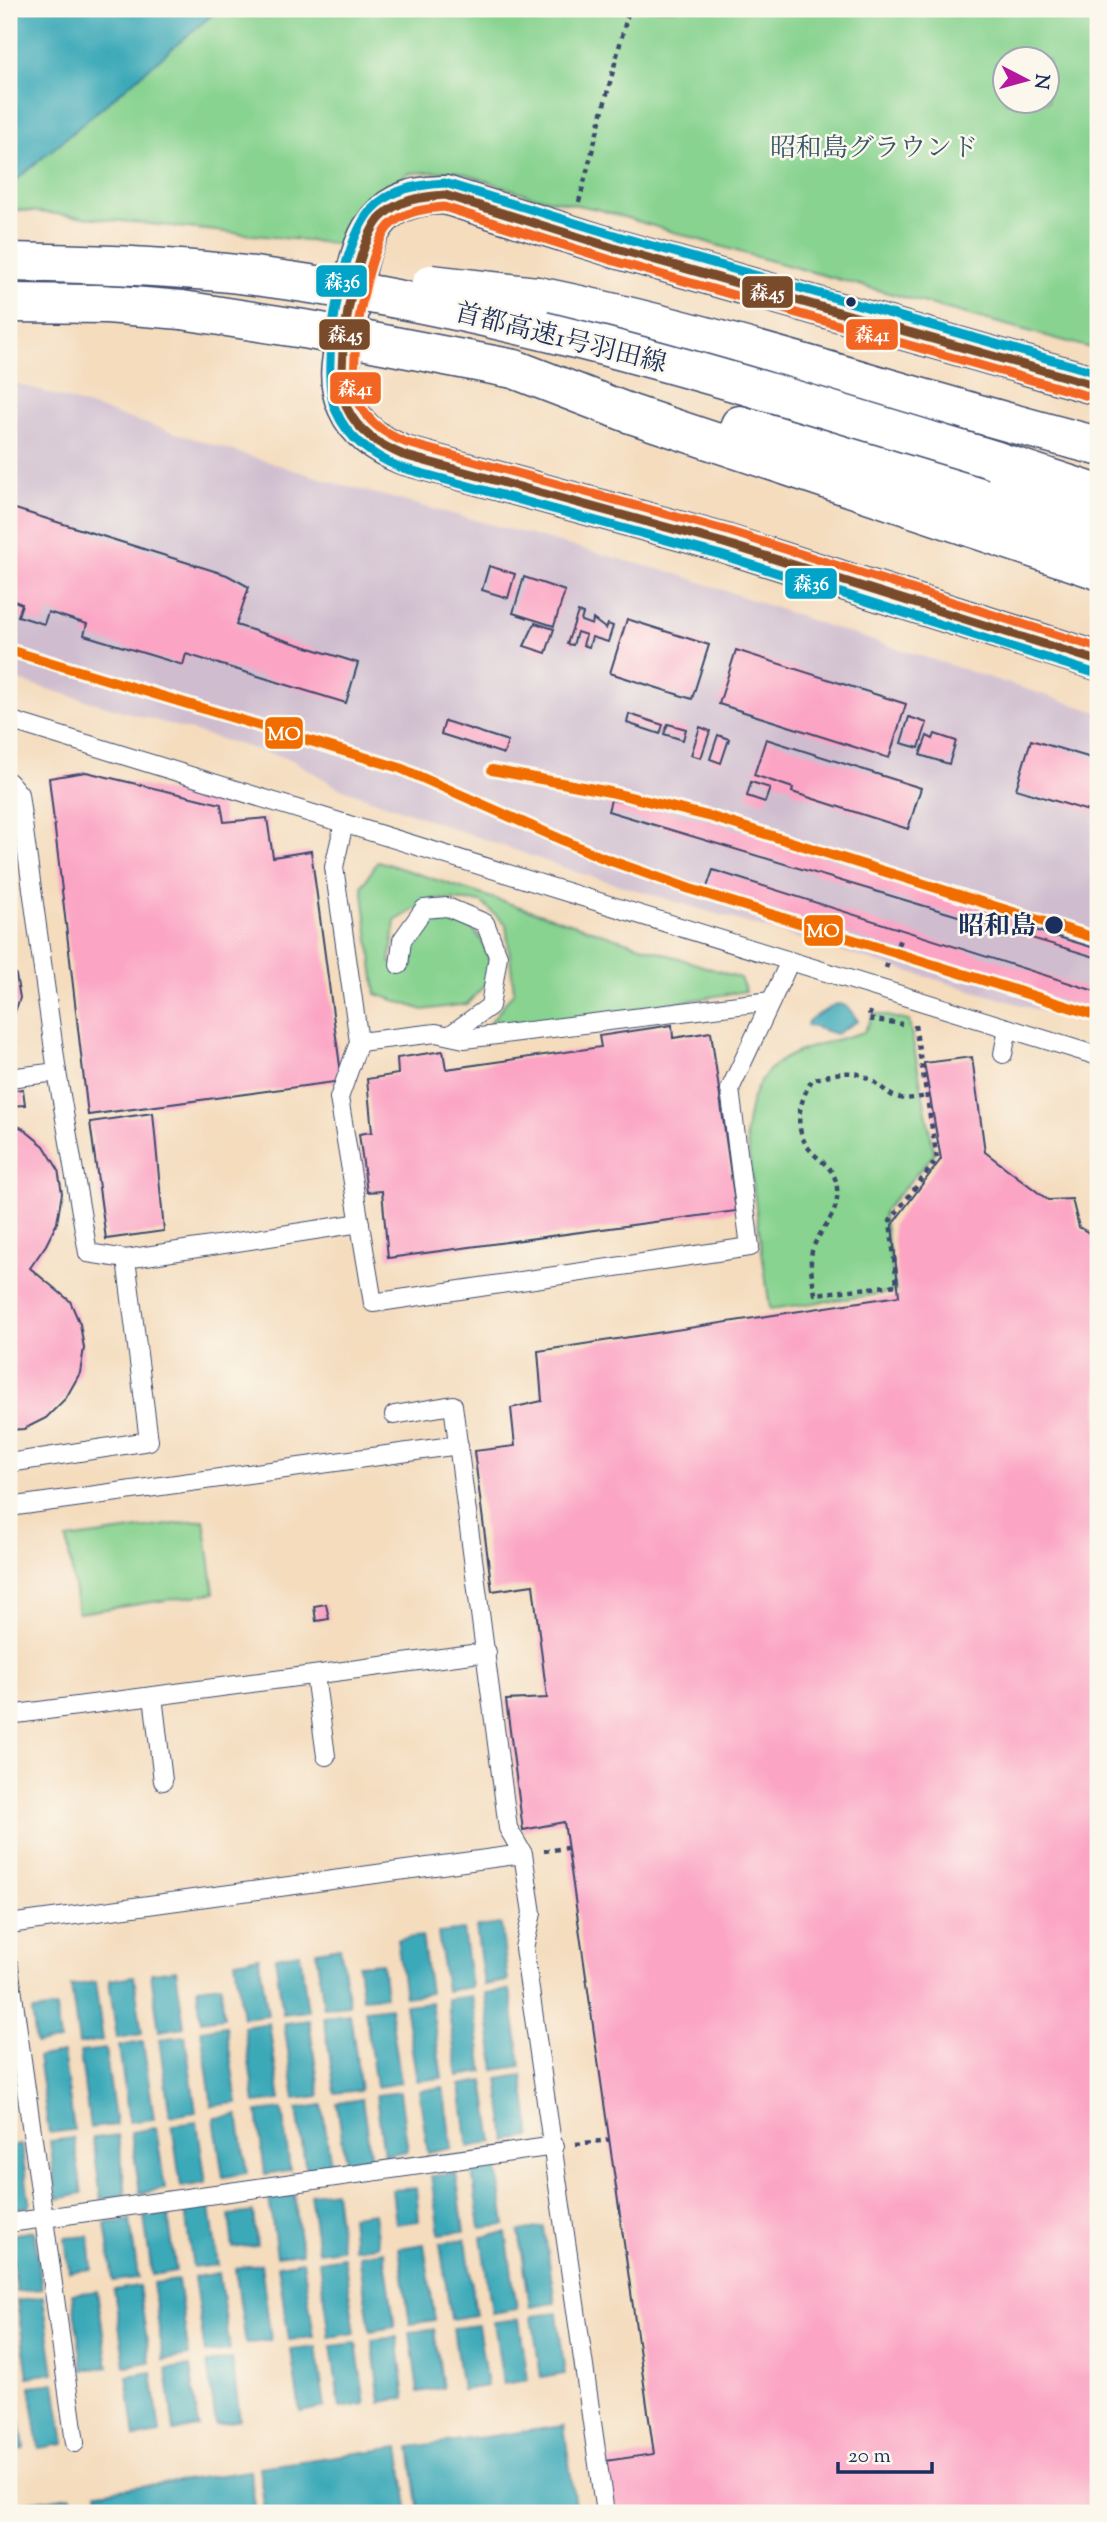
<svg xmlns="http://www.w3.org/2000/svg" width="1107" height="2522" font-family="'Sorts Mill Goudy','Noto Serif JP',serif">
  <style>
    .industrial { fill: #cfbdcf }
    .green { fill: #88d390; stroke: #528177; stroke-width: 2; fill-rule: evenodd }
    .water { fill: #3aa9b8; stroke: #2a6c8b; stroke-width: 2 }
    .building { fill: #fba4c4 }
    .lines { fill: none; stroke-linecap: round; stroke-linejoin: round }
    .service-casing { stroke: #3c496c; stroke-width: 20 }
    .tertiary-casing { stroke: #3c496c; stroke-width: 41 }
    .motorway-casing { stroke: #3c496c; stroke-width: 41 }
    .path { stroke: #3c496c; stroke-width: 4.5; stroke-dasharray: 5 5; stroke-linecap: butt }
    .service { stroke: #fff; stroke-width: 18 }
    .tertiary { stroke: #fff; stroke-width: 38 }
    .motorway { stroke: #fff; stroke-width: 38 }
    .motorway-bridge-casing { stroke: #3c496c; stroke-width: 41; stroke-linecap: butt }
    .motorway-bridge { stroke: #fff; stroke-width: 38 }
    .bus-1-casing { stroke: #fbf7ec; stroke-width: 14 }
    .bus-2-casing { stroke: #fbf7ec; stroke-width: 14 }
    .bus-3-casing { stroke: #fbf7ec; stroke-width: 14 }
    .bus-1 { stroke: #7a4b2a; stroke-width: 9 }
    .bus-2 { stroke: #01a3c8; stroke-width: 9 }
    .bus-3 { stroke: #f26522; stroke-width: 9 }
    .metro-1-casing { stroke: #fbf7ec; stroke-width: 16 }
    .metro-1 { stroke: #f16d00; stroke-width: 10 }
    .bus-dot { fill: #1b2f5e; stroke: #fbf7ec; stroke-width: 2.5 }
    .labels { text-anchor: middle; stroke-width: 5; stroke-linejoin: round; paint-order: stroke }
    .park-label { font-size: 26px; fill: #36586a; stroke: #fbf7ec }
    .street-label { font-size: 26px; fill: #1b2f5e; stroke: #fbf7ec }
    .stop-label { font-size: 26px; font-weight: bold; fill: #1b2f5e; stroke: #fbf7ec; text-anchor: end }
    .line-badge { stroke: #fbf7ec; stroke-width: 2.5 }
    .badge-label { font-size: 19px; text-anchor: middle; font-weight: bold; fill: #fff }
  </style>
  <rect width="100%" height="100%" fill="#fbf7ec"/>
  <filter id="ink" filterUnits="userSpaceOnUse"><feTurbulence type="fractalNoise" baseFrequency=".0143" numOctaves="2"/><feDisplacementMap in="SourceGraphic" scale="14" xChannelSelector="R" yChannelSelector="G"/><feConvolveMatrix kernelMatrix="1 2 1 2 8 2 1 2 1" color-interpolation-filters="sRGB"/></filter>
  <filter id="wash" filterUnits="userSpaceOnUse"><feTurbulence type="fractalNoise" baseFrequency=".00686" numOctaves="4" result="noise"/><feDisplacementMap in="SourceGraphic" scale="28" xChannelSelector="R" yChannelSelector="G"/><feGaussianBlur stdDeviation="1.57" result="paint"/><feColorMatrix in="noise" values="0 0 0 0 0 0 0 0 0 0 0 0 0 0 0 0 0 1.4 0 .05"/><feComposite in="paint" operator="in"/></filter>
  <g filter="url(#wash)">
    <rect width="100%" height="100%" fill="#f4dcbd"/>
    <polygon class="industrial" points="9,381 336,483 680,575 833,628 1098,712 1098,1028 576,872 337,787 292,760 9,678"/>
    <g class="green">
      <path d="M204 9H1098V350L753 256 597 209 532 196 457 171 408 173 366 205 339 244 9 209V165ZM1006 60H1048V102H1006Z"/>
      <path d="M378 861 740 978 746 991 512 1030 487 1027 514 991 506 924 481 902 432 899 395 921 390 963 412 966 414 946 433 918C480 924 480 933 494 975L467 1004 423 1010 376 994 362 886Z"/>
      <path d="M874 1013 909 1021 934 1154 883 1212 896 1292 770 1309 746 1135C752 1052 797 1052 864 1032Z"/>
      <polygon points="204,1520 214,1593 78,1613 67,1539"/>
    </g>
    <g class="water">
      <polygon points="9,9 219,9 9,186"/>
      <polygon points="840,1004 848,1007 858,1021 836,1034 807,1025 808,1021 834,1005"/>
      <polygon points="501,1924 508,1981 484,1985 476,1927"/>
      <polygon points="463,1930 471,1987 446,1991 438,1933"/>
      <polygon points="422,1936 430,1993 405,1997 397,1939"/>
      <polygon points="340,1947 349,2005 324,2008 316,1951"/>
      <polygon points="300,1953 308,2011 283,2014 275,1957"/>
      <polygon points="259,1957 268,2015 243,2018 235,1961"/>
      <polygon points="382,1963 386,1996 362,1998 358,1965"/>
      <polygon points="176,1970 184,2027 159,2031 151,1973"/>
      <polygon points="134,1976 142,2034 117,2038 109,1980"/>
      <polygon points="95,1982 103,2040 79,2044 71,1986"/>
      <polygon points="221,1985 224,2018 201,2021 197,1988"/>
      <polygon points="510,1990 521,2066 495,2070 485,1993"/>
      <polygon points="472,1996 483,2072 458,2076 447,1999"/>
      <polygon points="431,2002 442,2078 417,2081 405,2005"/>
      <polygon points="390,2007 401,2083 376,2087 365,2010"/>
      <polygon points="56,2008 60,2041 36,2044 32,2011"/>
      <polygon points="350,2014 361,2090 335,2093 324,2017"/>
      <polygon points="309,2020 320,2096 295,2099 284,2023"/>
      <polygon points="269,2023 280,2100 255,2103 244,2027"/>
      <polygon points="226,2026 237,2103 212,2106 201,2030"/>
      <polygon points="185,2036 196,2112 170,2116 159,2039"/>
      <polygon points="143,2042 154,2119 129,2122 119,2046"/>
      <polygon points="105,2049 116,2125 90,2128 80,2052"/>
      <polygon points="63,2053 74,2130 49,2133 38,2057"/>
      <polygon points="522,2075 531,2137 506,2141 498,2079"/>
      <polygon points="484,2081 493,2142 468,2147 460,2085"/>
      <polygon points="443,2087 452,2148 428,2153 419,2091"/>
      <polygon points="400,2092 408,2151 384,2155 376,2095"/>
      <polygon points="362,2099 371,2160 346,2165 337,2103"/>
      <polygon points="322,2105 331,2166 306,2171 297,2109"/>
      <polygon points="282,2109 290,2170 265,2174 257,2112"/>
      <polygon points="238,2115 247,2173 223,2177 214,2118"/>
      <polygon points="197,2122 206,2183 181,2187 172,2125"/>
      <polygon points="156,2128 165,2189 140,2193 131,2132"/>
      <polygon points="118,2135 126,2195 101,2199 93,2138"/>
      <polygon points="74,2138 82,2194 57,2199 50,2141"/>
      <polygon points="21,2145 30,2206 9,2210 9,2147"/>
      <polygon points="497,2167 505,2225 480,2228 472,2171"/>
      <polygon points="456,2173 464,2231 439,2234 431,2176"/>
      <polygon points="416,2188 419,2221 396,2224 392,2190"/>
      <polygon points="335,2191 342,2249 318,2252 310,2194"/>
      <polygon points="294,2195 302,2253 277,2256 269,2198"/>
      <polygon points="210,2207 218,2265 193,2268 185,2211"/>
      <polygon points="253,2212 257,2245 233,2248 229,2215"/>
      <polygon points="374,2213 378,2246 354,2249 351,2216"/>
      <polygon points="168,2214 176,2271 152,2275 144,2217"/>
      <polygon points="130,2220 138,2278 113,2281 105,2223"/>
      <polygon points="544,2227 555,2303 530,2307 519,2231"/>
      <polygon points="34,2231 42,2289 17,2292 9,2235"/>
      <polygon points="506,2233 517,2309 492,2313 481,2237"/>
      <polygon points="89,2236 92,2269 69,2272 65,2238"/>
      <polygon points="466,2239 476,2315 451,2319 440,2243"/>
      <polygon points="424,2244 435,2320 410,2324 399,2248"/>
      <polygon points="384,2251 395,2327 370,2331 359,2255"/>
      <polygon points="344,2257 355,2333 329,2337 319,2261"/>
      <polygon points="303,2261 314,2337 289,2340 278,2265"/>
      <polygon points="261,2264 271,2340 246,2344 235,2268"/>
      <polygon points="219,2273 230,2350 205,2353 194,2277"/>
      <polygon points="178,2280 189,2356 163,2360 153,2283"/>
      <polygon points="139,2286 150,2362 125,2366 114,2290"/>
      <polygon points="97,2291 108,2367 83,2370 72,2294"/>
      <polygon points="43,2297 54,2373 28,2377 17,2301"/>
      <polygon points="557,2313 565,2374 541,2378 532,2316"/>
      <polygon points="519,2319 528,2380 503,2384 494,2322"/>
      <polygon points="478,2325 487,2386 462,2390 453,2328"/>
      <polygon points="434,2329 443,2388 418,2392 410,2332"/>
      <polygon points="397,2337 405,2398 380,2402 372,2340"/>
      <polygon points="356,2343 365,2404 340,2408 331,2346"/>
      <polygon points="316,2347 325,2407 300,2412 291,2350"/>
      <polygon points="232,2359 240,2420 216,2425 207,2363"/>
      <polygon points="190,2366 199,2427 174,2431 166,2369"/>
      <polygon points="152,2372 160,2433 135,2437 127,2376"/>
      <polygon points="55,2383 64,2444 39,2448 30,2386"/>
      <polygon points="15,2388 24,2449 9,2451 9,2389"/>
      <polygon points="564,2426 576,2513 419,2513 410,2447"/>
      <polygon points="399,2447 409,2513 265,2513 259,2467"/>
      <polygon points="250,2471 256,2513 100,2513 97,2492"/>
      <polygon points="72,2496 75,2513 9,2513 9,2505"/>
    </g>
    <g id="blocks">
      <g class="building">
        <polygon points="9,507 227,575 249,587 236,625 358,663 346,703 186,654 183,665 84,635 87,624 48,612 44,624 18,616 22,604 9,599"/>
        <polygon points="489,566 515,574 508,598 482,590"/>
        <polygon points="524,577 565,591 554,626 513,613"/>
        <polygon points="578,612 583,614 581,621 592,625 593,619 606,629 608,624 613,626 608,642 592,637 589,647 583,645 586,635 577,632 573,645 567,644"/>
        <polygon points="627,619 709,645 692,699 610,673"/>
        <polygon points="535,623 554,629 546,653 524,646"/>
        <polygon points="736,650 906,704 889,758 719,704"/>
        <polygon points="629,714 663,725 660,734 627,723"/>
        <polygon points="909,717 927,723 919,748 901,743"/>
        <polygon points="445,721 508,741 504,754 441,734"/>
        <polygon points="668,724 686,729 683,740 664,734"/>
        <polygon points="700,727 710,731 701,758 691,755"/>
        <polygon points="935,734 956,741 949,764 920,755 927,736 933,739"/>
        <polygon points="718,735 729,739 721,763 710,759"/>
        <polygon points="766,739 921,788 908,829 792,792 793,788 754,775"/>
        <polygon points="1031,740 1098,760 1098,814 1016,789"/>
        <polygon points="86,772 221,804 224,822 267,818 273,857 311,851 342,1081 88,1115 49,778"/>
        <polygon points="751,782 770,788 765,802 747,796"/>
        <polygon points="611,800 703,819 1038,923 1035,930 1098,949 1098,958 608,811"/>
        <polygon points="713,870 1098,992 1098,1012 706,890"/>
        <polygon points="9,961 16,975 20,998 9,1028"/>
        <polygon points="672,1025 673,1038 711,1032 736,1211 388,1258 382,1191 367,1192 359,1134 372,1132 367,1079 398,1074 397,1058 443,1051 446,1069 601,1047 599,1036"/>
        <polygon points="972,1057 985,1152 1048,1200 1072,1199 1079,1227 1096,1237 1098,1248 1098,2513 612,2513 605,2461 654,2454 564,1822 523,1830 506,1700 547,1698 533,1585 492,1591 474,1451 515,1446 511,1408 542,1401 538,1351 899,1296 892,1225 941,1159 924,1063"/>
        <polygon points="23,1089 25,1105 9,1106 9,1091"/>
        <polygon points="153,1113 164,1231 106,1239 90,1122"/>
        <polygon points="9,1123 22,1128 44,1146 58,1169 62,1193 57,1223 46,1245 30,1268 70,1301 80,1324 84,1348 80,1373 66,1398 46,1418 24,1429 9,1430"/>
        <polygon points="326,1604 329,1619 316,1621 314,1606"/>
      </g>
    </g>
  </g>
  <g filter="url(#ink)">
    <use href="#blocks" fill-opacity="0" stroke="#3c496c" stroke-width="2"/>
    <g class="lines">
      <defs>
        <g id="service">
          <polyline points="9,720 1098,1056"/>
          <polyline points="9,782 19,794 57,1072"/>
          <polyline points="344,823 334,867 359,1042 339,1098 373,1303 750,1247 730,1089 790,961"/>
          <polyline points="399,965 402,940 424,909 447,907 485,923 498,956 490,1006 450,1035"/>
          <polyline points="359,1042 436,1033 464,1039 771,1001"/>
          <polyline points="1003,1054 1008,1028"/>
          <polyline points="9,1078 57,1072 88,1253 126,1259 360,1223"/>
          <polyline points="394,1415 453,1405 508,1828 523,1854 532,1913 524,1948 605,2513"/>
          <polyline points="9,1463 149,1441 126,1259"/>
          <polyline points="9,1507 459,1445"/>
          <polyline points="315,1675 326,1756"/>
          <polyline points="153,1696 163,1781"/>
          <polyline points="9,1715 487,1652"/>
          <polyline points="9,1924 523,1854"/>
          <polyline points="9,1966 75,2443"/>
          <polyline points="9,2223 555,2146"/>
        </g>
        <path id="tertiary" d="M1098 386 617 249 445 195C361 194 358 258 348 323 343 351 334 380 347 407 358 432 379 445 403 455L724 543 1098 661"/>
        <g id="motorway">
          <path d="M537 296C727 334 910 399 1098 446"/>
          <polyline points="9,303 107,304 182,310"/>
          <polyline points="514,369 631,414 1098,570"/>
          <polyline points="740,425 982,494 1098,531"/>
          <polyline points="994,460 1098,494"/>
        </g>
      </defs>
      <use href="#service" class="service-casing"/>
      <use href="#tertiary" class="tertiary-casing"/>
      <use href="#motorway" class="motorway-casing"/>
      <g class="path">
        <polyline points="579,202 629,9"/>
        <polyline points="886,968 895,941 904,945"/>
        <polyline points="871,1011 868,1019 902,1024"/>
        <path d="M915 1025 937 1159 890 1221 897 1285 815 1294C813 1282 809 1264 812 1251 819 1228 840 1217 837 1188 835 1165 818 1162 807 1146 793 1125 800 1100 812 1080 827 1076 846 1069 861 1075 893 1088 883 1105 926 1096"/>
        <polyline points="544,1851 567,1848"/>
        <polyline points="576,2144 609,2140"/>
      </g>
      <use href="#service" class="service"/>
      <use href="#tertiary" class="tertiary"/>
      <use href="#motorway" class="motorway"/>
      <defs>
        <g id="motorway-bridge">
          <path d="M9 262C93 264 178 266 262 277 512 310 753 387 994 460"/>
          <polyline points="431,284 537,296"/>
          <polyline points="182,310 310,330 514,369"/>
        </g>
      </defs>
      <use href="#motorway-bridge" class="motorway-bridge-casing"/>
      <use href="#motorway-bridge" class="motorway-bridge"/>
      <defs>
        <path id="bus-1" d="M1098 386 617 249 445 195C421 197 399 199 381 217 354 244 332 373 347 408 358 432 380 445 403 455L724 543 1098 661"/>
        <path id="bus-2" d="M1094 673 721 555 399 467C372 455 348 439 336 411 318 372 342 241 371 210 391 188 418 185 445 183L621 237 1098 373"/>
        <path id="bus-3" d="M1095 398 614 261 444 207C424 209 404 211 389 226 366 251 345 373 359 403 368 423 387 435 407 443L728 531 1098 648"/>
      </defs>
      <use href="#bus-1" class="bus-1-casing"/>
      <use href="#bus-2" class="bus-2-casing"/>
      <use href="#bus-3" class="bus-3-casing"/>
      <use href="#bus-1" class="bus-1"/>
      <use href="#bus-2" class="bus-2"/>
      <use href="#bus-3" class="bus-3"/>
      <defs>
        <g id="metro-1">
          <polyline points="9,650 400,768 603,858 690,889 1098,1016"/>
          <polyline points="492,770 610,792 712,817 1098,939"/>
        </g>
      </defs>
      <use href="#metro-1" class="metro-1-casing"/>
      <use href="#metro-1" class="metro-1"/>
    </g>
  </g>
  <g class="bus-dot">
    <circle cx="851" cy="302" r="6"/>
    <circle cx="1054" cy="925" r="10"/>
  </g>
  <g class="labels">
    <g class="park-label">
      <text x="874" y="156">昭和島グラウンド</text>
    </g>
    <g class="street-label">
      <text transform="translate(561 337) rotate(14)" y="9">首都高速1号羽田線</text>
    </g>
    <g class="stop-label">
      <text x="1036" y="934">昭和島</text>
    </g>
  </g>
  <g class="line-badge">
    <rect x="315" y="264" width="53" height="34" rx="7" fill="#01a3c8"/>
    <rect x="741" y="275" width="53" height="34" rx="7" fill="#7a4b2a"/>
    <rect x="318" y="318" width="53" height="33" rx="7" fill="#7a4b2a"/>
    <rect x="845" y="318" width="54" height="33" rx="7" fill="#f26522"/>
    <rect x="329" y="371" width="53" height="34" rx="7" fill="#f26522"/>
    <rect x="784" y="567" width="54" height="33" rx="7" fill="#01a3c8"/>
    <rect x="264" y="716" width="40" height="34" rx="7" fill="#f16d00"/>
    <rect x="803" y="914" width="41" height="33" rx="7" fill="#f16d00"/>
  </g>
  <g class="badge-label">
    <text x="342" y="288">森36</text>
    <text x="767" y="299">森45</text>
    <text x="345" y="341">森45</text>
    <text x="872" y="341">森41</text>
    <text x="355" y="395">森41</text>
    <text x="811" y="590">森36</text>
    <text x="284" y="740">MO</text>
    <text x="823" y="937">MO</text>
  </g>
  <rect width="1107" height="2522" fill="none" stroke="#fbf7ec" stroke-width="35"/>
  <g transform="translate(1026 80) rotate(96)"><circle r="33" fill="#fbf7ec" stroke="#a1a7b3" stroke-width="2"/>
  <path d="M0-5L12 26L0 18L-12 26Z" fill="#b5179e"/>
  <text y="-10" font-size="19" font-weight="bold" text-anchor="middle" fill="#1b2f5e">N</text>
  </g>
  <path d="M838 2462v10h94v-10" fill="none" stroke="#1b2f5e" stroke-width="3.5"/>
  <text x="848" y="2462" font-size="21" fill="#1b2f5e" stroke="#fbf7ec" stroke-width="5" paint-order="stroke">20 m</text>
</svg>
